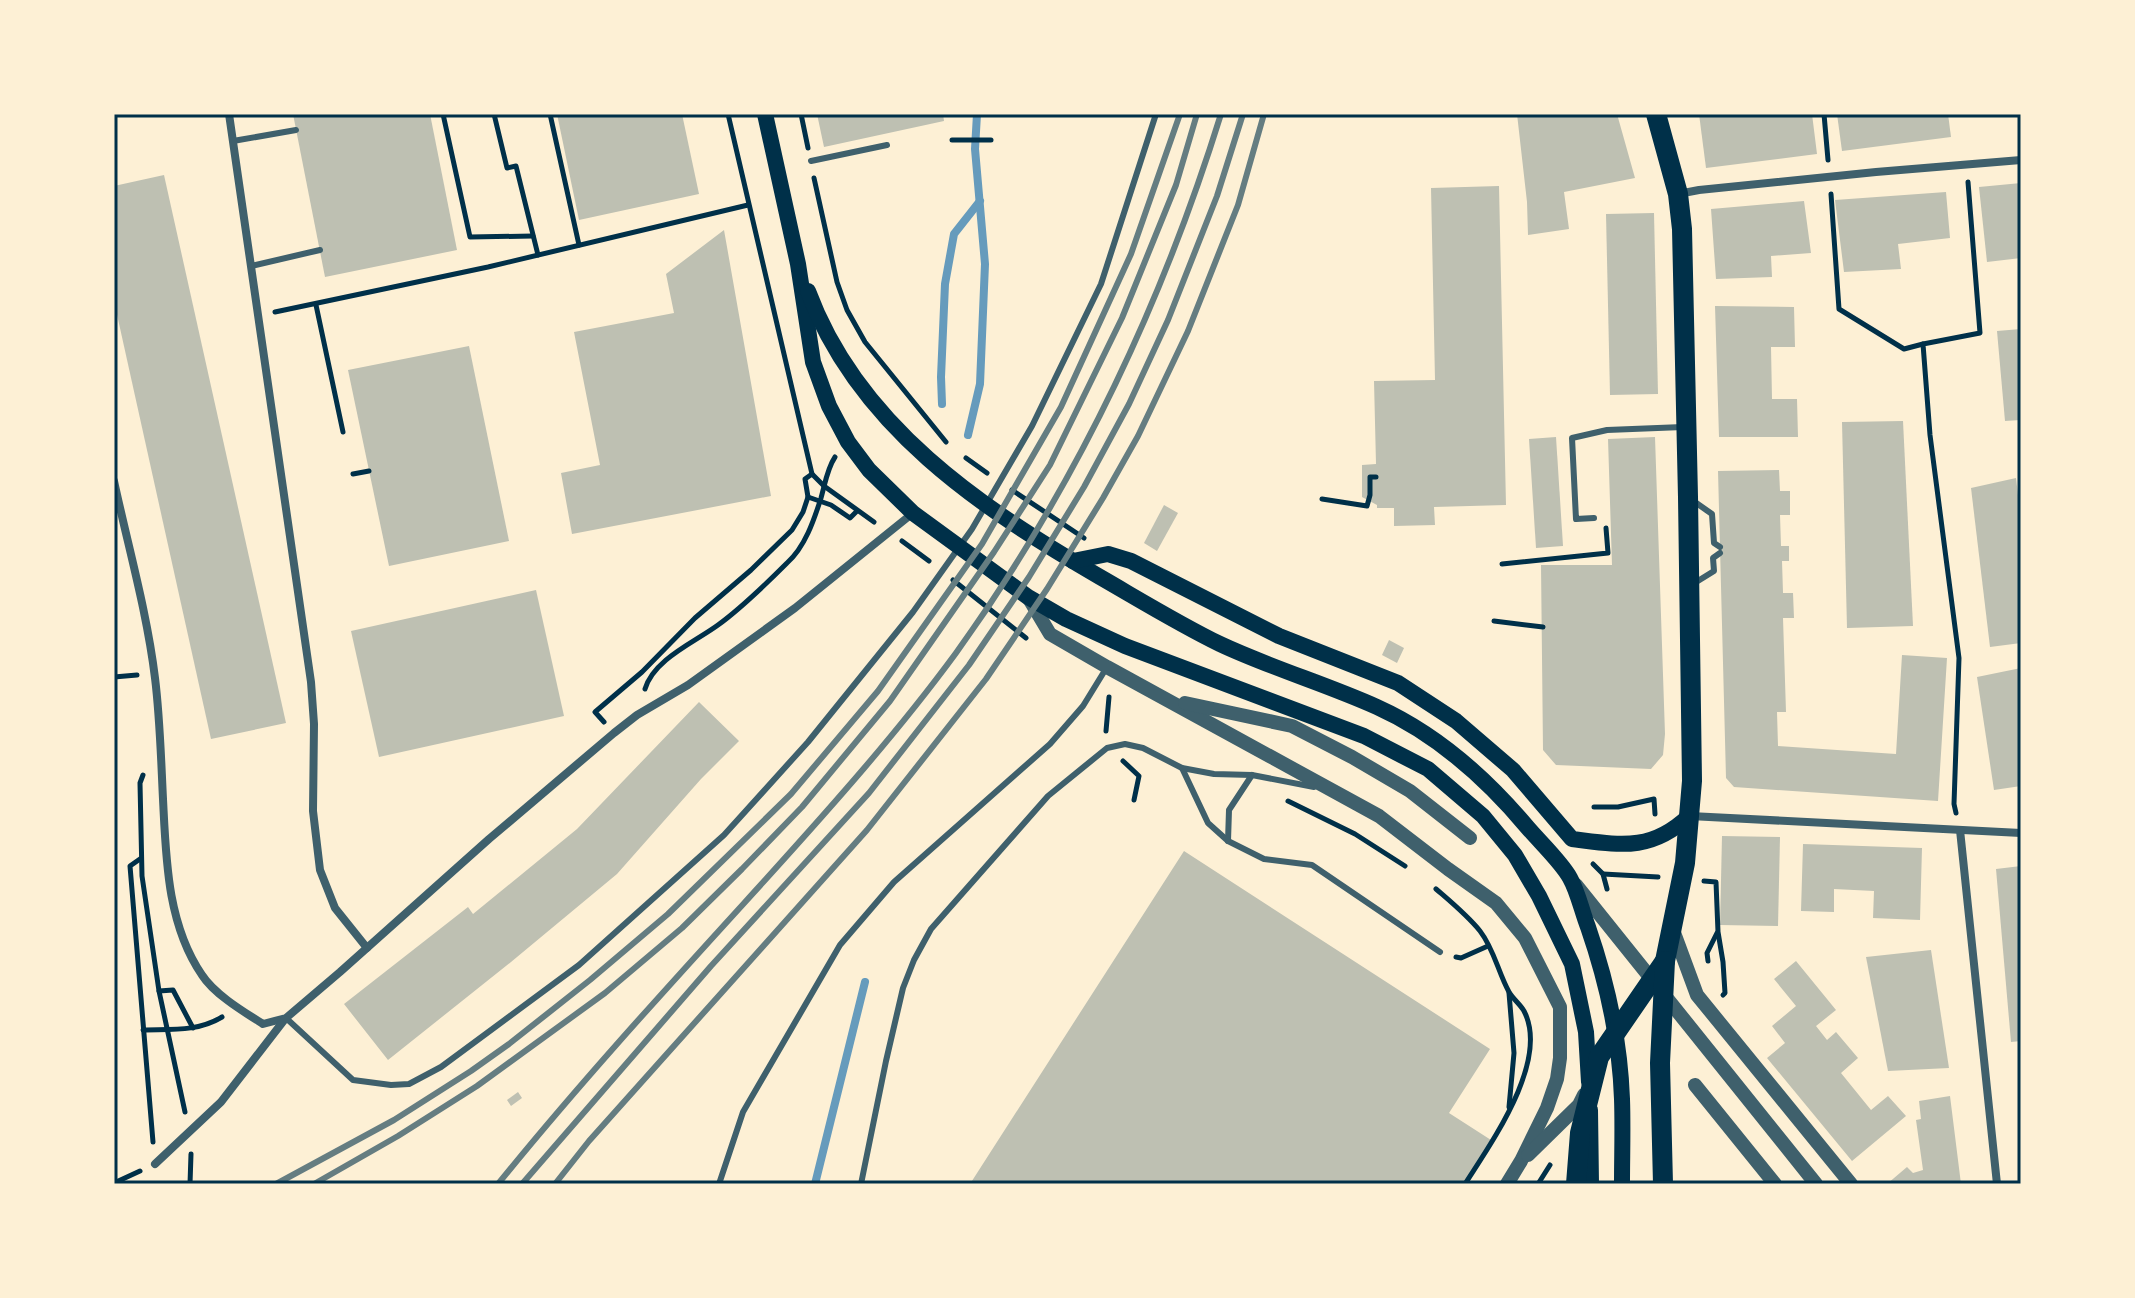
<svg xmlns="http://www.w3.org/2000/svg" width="2135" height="1298" font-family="'Sofia Sans Condensed',sans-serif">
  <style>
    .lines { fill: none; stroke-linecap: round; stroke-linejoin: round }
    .stream { stroke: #669bbc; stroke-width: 8 }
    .building { fill: #bec0b2 }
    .path { stroke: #003049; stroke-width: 5 }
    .service { stroke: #3f606c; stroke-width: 6 }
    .minor { stroke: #3f606c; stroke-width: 8 }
    .tertiary { stroke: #3f606c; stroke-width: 14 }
    .secondary { stroke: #003049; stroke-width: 16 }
    .primary { stroke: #003049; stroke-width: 20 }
    .rail { stroke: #657d81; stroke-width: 6 }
    .neatline { fill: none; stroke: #003049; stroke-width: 3 }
  </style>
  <rect width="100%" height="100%" fill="#fdf0d5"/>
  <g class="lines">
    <g class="stream">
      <polyline points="942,404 941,377 945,284 954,234 980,201"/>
      <polyline points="968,435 980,384 985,264 975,149 977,114"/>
      <polyline points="815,1184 865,982"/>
    </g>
  </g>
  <g class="building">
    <polygon points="293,114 430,114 457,250 325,277"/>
    <polygon points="557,114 682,114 699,194 579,220"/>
    <polygon points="817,114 943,114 944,121 824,147"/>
    <polygon points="1517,114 1617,114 1635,178 1564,192 1569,229 1528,235 1527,202"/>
    <polygon points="1699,114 1812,114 1817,154 1706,168"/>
    <polygon points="1837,114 1948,114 1951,137 1842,151"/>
    <polygon points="164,175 286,723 211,739 114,301 114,186"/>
    <polygon points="2021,183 2021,258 1987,262 1979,187"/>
    <polygon points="1499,186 1506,505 1434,507 1435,525 1394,526 1394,508 1377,508 1377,505 1362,497 1362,465 1376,464 1374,381 1435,380 1431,188"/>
    <polygon points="1946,192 1950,238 1898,244 1901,269 1844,272 1835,200"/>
    <polygon points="1804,201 1811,253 1771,256 1772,277 1716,279 1711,209"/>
    <polygon points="1654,213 1658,394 1610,395 1606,214"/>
    <polygon points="724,230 771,496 572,534 561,473 600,465 574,332 674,313 666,274"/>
    <polygon points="1715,306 1794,307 1795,347 1771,347 1772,399 1797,399 1798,437 1719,437"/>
    <polygon points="2021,329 2021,420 2005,421 1997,331"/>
    <polygon points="469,346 509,541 389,566 348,370"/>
    <polygon points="1903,421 1913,626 1847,628 1842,422"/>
    <polygon points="1556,437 1563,546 1536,548 1529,439"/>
    <polygon points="1655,437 1665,734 1663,755 1651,769 1556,765 1543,750 1541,565 1612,565 1608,439"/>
    <polygon points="1779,470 1780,491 1790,491 1790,515 1780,515 1781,546 1789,546 1789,561 1782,561 1783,593 1793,593 1794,618 1783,618 1786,712 1777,712 1778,746 1896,754 1902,655 1947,658 1938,801 1734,787 1726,778 1718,471"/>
    <polygon points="2016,478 2021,520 2021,643 1990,647 1971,488"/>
    <polygon points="1164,505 1178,513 1157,551 1144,543"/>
    <polygon points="536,590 564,716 379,757 351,631"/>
    <polygon points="1389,640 1404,648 1397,663 1382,655"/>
    <polygon points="2021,668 2021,786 1994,790 1977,677"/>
    <polygon points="699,702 739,741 701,779 617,874 511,962 388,1060 344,1004 468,907 473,914 577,829"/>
    <polygon points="1722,836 1780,837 1778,926 1720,925"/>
    <polygon points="1803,844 1922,848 1920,920 1873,918 1874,891 1834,889 1834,912 1801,911"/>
    <polygon points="1184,851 1490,1049 1449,1113 1491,1140 1463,1184 970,1184"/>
    <polygon points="2021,866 2021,1041 2011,1042 1996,869"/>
    <polygon points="1931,950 1949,1068 1888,1071 1866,957"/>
    <polygon points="1796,961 1836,1010 1816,1026 1827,1040 1836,1032 1858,1058 1841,1073 1871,1110 1888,1096 1906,1116 1852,1161 1767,1058 1785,1043 1772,1026 1796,1006 1774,979"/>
    <polygon points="518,1092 522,1098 511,1106 507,1100"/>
    <polygon points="1950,1096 1961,1184 1887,1184 1907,1167 1913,1173 1923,1170 1916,1120 1921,1119 1919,1101"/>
  </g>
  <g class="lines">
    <g class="path">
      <polyline points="443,114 470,237 533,236"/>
      <polyline points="494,114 507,168 516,166 538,255"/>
      <polyline points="550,114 579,245"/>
      <polyline points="728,114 812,474 824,486 874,522"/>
      <polyline points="801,114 808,148"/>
      <polyline points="1824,114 1828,160"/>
      <polyline points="952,140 991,140"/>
      <polyline points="814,178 837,282 847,310 865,342 946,442"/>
      <polyline points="1831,194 1839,309 1904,349 1923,344"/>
      <polyline points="316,305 343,432"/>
      <polyline points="275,312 488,267 748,205"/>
      <polyline points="966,458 987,473"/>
      <polyline points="353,474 369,471"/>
      <polyline points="1012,490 1084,538"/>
      <polyline points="808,497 831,505 850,518 857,511"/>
      <polyline points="1322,499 1367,506 1370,495 1370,477 1376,477"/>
      <polyline points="902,541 929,561"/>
      <polyline points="1502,564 1608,553 1606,528"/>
      <polyline points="953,580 1026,638"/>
      <polyline points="1494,621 1543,627"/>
      <polyline points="114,677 137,675"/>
      <path d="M645 689C654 659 695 642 718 625 740 609 767 583 787 563 805 547 814 520 821 498 825 484 827 469 835 457"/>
      <polyline points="604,722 595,712 642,672 695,618 751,570 792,530 803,512 808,497 805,479 812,474"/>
      <polyline points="1106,731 1109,697"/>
      <polyline points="1123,761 1139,776 1134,800"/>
      <polyline points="143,775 140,783 142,876 159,991 185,1112"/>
      <polyline points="1288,801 1355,834 1405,866"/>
      <polyline points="1594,807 1618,807 1654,799 1655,814"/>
      <polyline points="1956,813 1954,804 1959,658 1930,435 1923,344 1980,333 1968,182"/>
      <polyline points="140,859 130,866 153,1142"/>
      <polyline points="1593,864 1603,874 1607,889"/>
      <polyline points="1603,874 1658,877"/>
      <polyline points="1704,881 1716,882 1718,932 1723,962 1725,993 1723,995"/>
      <path d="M1436 889C1451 902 1467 915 1480 931 1494 949 1498 972 1509 992 1513 999 1520 1004 1524 1011 1550 1061 1491 1143 1465 1184"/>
      <polyline points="1456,957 1461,958 1488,946"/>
      <polyline points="1708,961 1707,953 1717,933"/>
      <polyline points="159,991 173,990 193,1028"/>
      <path d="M143 1030C171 1029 197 1032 222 1017"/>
      <polyline points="1509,1107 1514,1053 1509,993"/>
      <polyline points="114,1183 140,1171"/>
      <polyline points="190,1184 191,1154"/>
      <polyline points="1538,1184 1550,1165"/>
    </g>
    <g class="service">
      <polyline points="233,141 296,130"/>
      <polyline points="811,161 887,145"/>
      <polyline points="251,266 320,250"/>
      <polyline points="1692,500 1712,514 1714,543 1720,547"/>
      <polyline points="1594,518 1576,519 1572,438 1607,430 1683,427"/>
      <polyline points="1693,584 1714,571 1713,558 1720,553"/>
      <polyline points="1182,768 1208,823 1228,841 1264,859 1312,865 1440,952"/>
      <polyline points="1228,841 1229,810 1252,775"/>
      <polyline points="286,1018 353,1080 391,1085 409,1084 441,1067 579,965 724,835 808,742 913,612 972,529 1032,426 1101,284 1156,114"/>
      <polyline points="719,1184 743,1112 840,945 894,882 1050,744 1083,706 1107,667"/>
      <polyline points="861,1184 886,1061 903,988 914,960 931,929 1048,796 1107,748 1125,744 1143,748 1182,768 1214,774 1252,775 1314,787"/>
    </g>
    <g class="minor">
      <polyline points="229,114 311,682 314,724 313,811 320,870 335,908 367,948"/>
      <polyline points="1678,194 1699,190 1876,172 2021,160"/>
      <path d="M114 481C128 546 147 612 155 678 160 718 161 759 163 799 166 858 167 924 202 975 214 994 244 1012 263 1024L286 1018 340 972 489 839 614 733 637 715 688 685 795 608 913 513"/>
      <polyline points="1690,816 2021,833"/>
      <polyline points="1960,830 1997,1184"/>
      <polyline points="155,1164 221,1102 285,1019"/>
    </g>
    <g class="tertiary">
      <polyline points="1028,597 1050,634 1107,667 1379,816 1448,869 1496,903 1525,938 1560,1007 1560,1058 1557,1079 1547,1108 1521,1161 1507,1184"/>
      <polyline points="1185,703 1292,726 1352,757 1410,791 1470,838"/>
      <polyline points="1576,885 1816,1184"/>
      <polyline points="1673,930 1697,995 1851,1184"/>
      <polyline points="1695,1085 1775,1184"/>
      <polyline points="1528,1155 1579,1105 1584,1095"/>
    </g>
    <g class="secondary">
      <polyline points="765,114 798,264 813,362 829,406 848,442 869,470 913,513 1028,597 1066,619 1125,646 1364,736 1428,769 1483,816 1515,855 1539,896 1572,964 1586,1032 1589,1082"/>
      <path d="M808 291C858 426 981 508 1100 577 1140 600 1179 624 1220 644 1271 668 1326 684 1377 707 1437 734 1487 779 1528 828 1540 842 1562 863 1570 878 1578 892 1582 912 1588 927 1607 982 1620 1041 1622 1099 1623 1127 1622 1156 1622 1184"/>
      <path d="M1073 561 1108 554 1131 561 1279 636 1398 683 1456 721 1513 770 1572 839C1620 845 1651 852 1689 816"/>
      <polyline points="1590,1110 1591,1184"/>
    </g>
    <g class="primary">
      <polyline points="1576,1184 1580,1133 1599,1057 1665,961 1685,863 1692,781 1688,497 1682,229 1678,194 1656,114"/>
      <polyline points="1663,1184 1660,1063 1665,961"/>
    </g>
    <g class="rail">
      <polyline points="276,1184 394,1120 471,1071 509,1044 590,980 668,914 791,794 878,691 982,544 1061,407 1131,254 1180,114"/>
      <polyline points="314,1184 398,1136 477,1086 605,993 682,928 742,869 802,807 890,701 994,552 1050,465 1122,318 1176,185 1197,114"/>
      <path d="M498 1184C583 1079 675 979 766 879 832 806 898 732 956 653 1074 489 1161 307 1221 114"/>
      <polyline points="522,1184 711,966 869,793 969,665 1029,577 1084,487 1129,404 1168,320 1217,196 1243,114"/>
      <polyline points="555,1184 589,1141 867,830 986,679 1047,589 1103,498 1138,436 1188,331 1238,205 1264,114"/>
    </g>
  </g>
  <rect width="2135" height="1298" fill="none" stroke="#fdf0d5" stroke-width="232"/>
  <rect x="116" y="116" width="1903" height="1066" class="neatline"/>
</svg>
